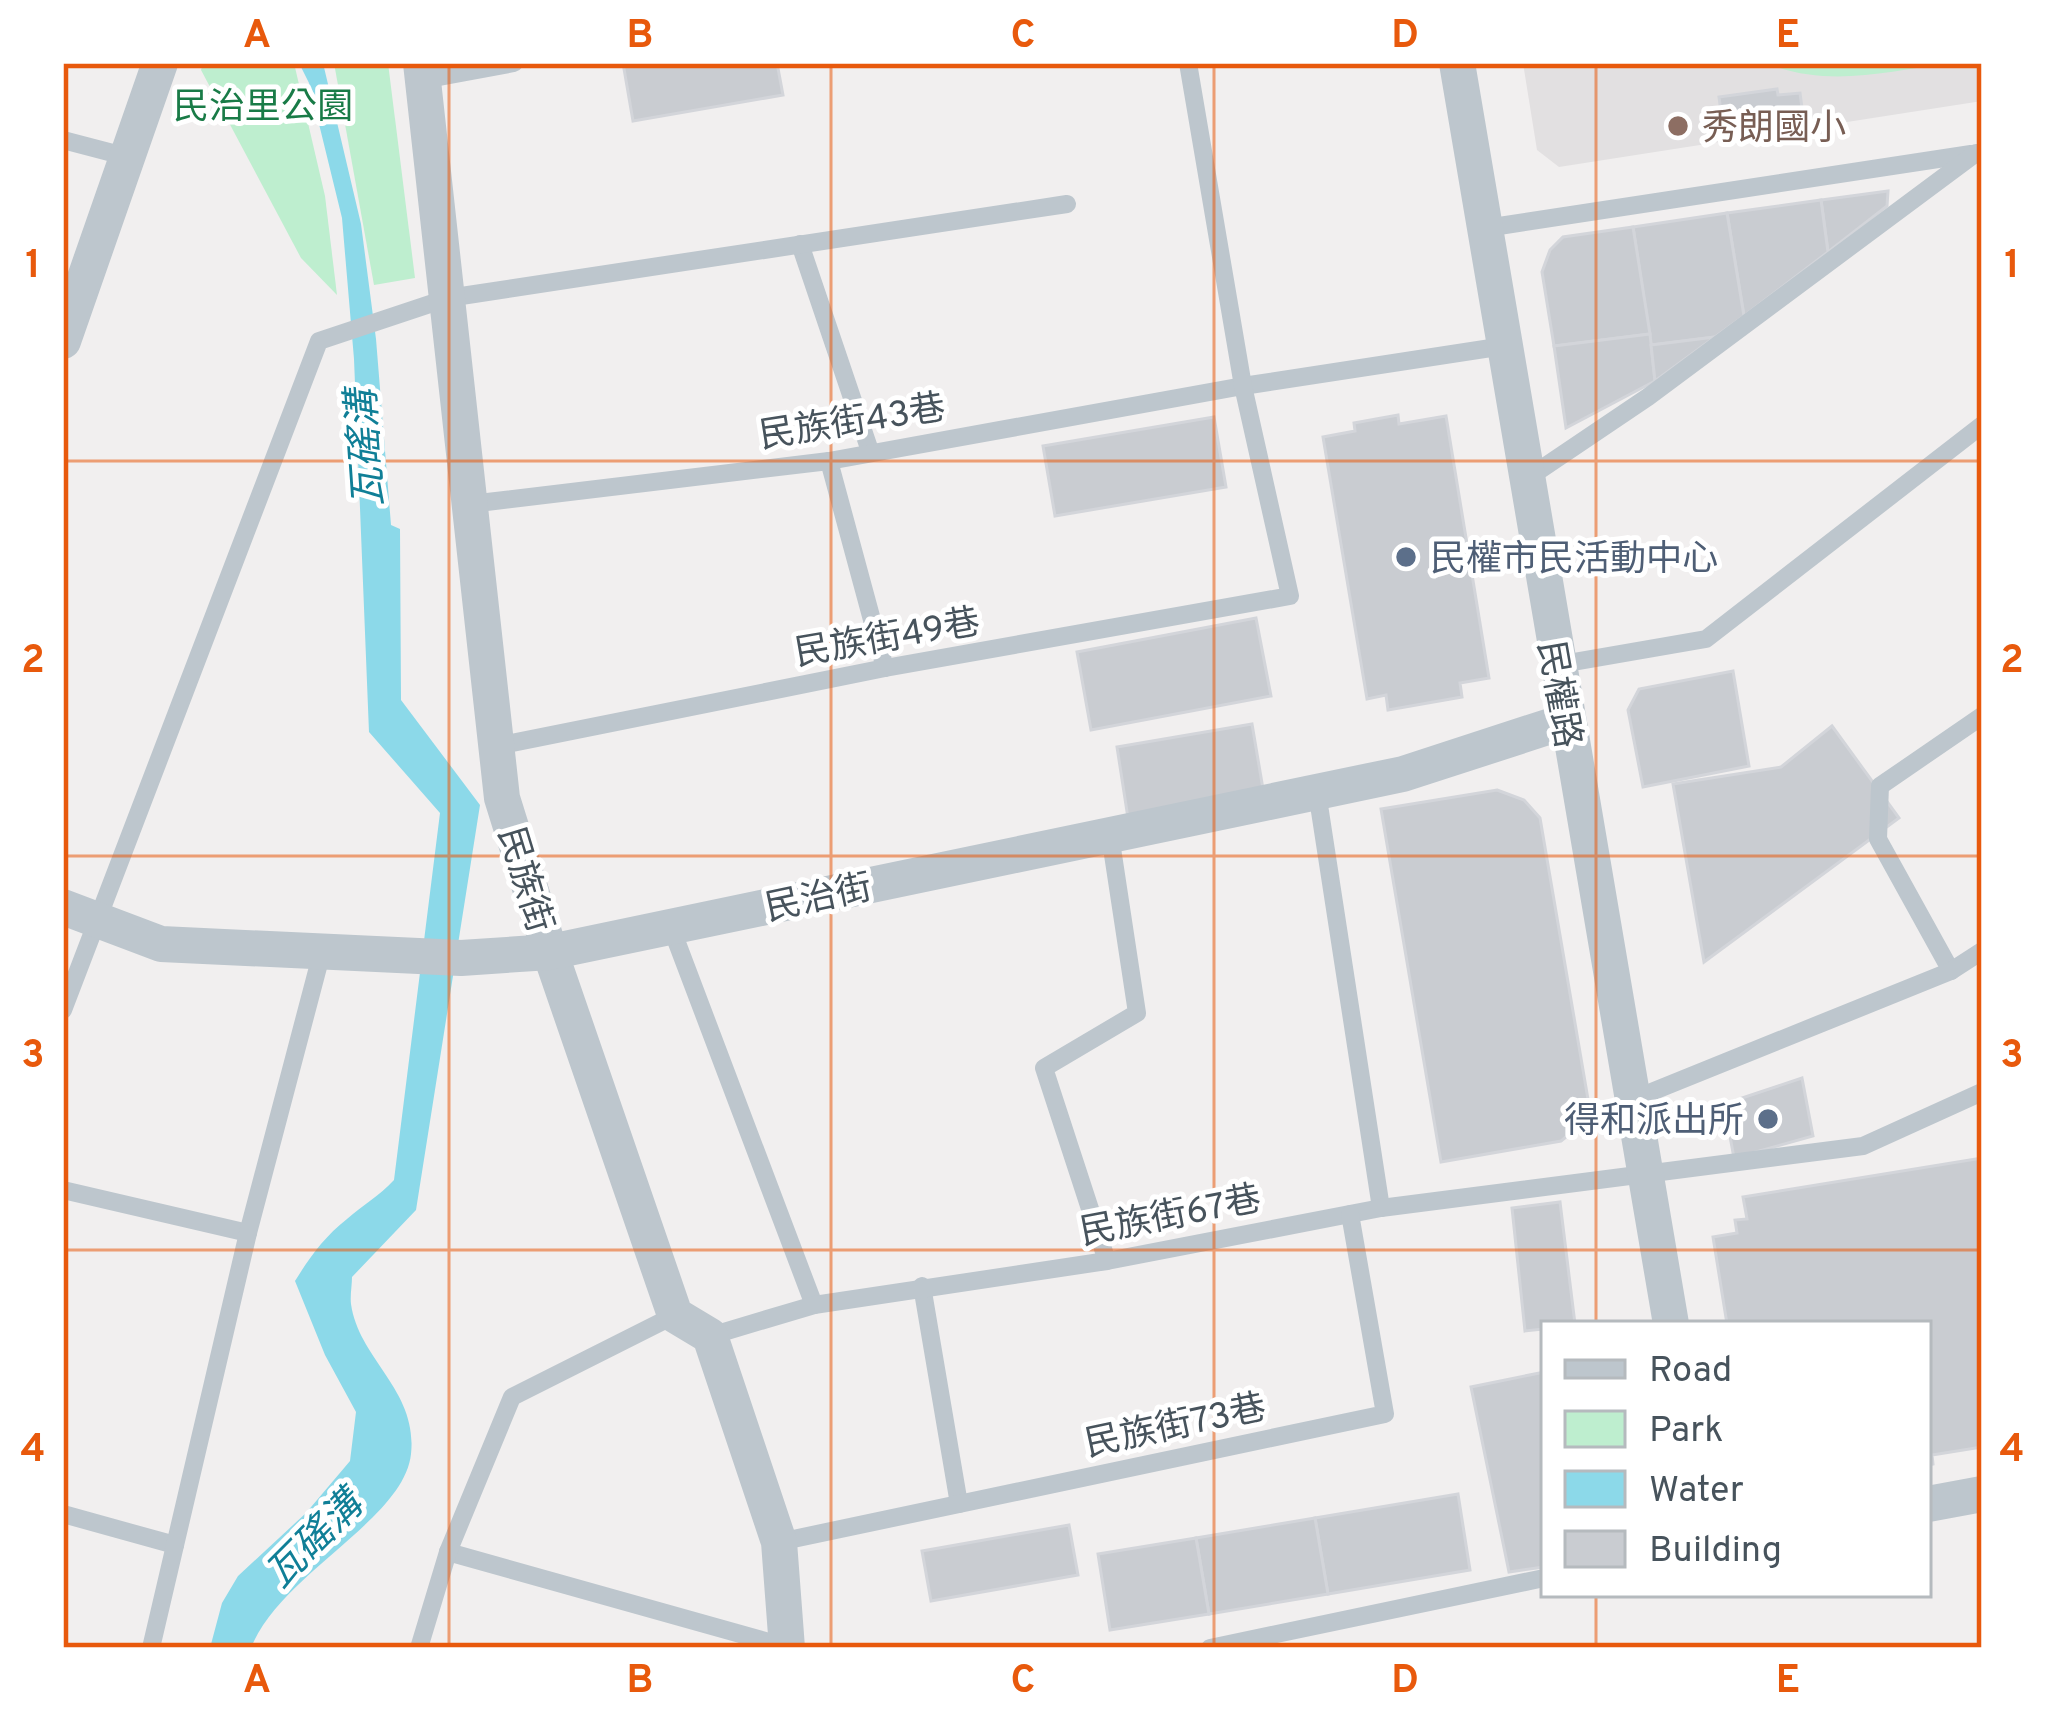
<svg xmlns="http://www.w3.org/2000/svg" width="2045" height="1711" font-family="Overpass,'Noto Sans TC',sans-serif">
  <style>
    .education { fill: #e2e0e1 }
    .green { fill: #beeecf }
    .water { fill: #8cd9e9 }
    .building { fill: #c9ccd1; stroke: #d3d5da; stroke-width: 3 }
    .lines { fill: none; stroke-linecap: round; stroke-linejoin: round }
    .lane { stroke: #bdc6cd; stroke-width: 18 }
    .street { stroke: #bdc6cd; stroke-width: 36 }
    .grid { fill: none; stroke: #e8590c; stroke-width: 3; stroke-opacity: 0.55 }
    .education-dot { fill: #8d6e63; stroke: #fff; stroke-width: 4.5 }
    .service-dot { fill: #5c6f8a; stroke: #fff; stroke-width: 4.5 }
    .labels { text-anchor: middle; stroke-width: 10; stroke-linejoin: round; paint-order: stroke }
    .park-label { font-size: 36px; fill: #197b47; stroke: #fff }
    .education-label { font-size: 36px; fill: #785e54; stroke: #fff; text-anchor: start }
    .street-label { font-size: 36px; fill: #47535c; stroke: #fff }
    .service-label { font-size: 36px; fill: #4e5e75; stroke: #fff; text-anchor: start }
    .water-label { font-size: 39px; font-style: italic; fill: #107f97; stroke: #fff }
    .neatline { fill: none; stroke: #e8590c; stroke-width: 4.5 }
    .grid-label { font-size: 39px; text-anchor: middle; font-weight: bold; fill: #e8590c }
  </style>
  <rect width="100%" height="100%" fill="#f1efef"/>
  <polygon class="education" points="1523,63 1982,63 1982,101 1559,167 1537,150"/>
  <g class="green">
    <polygon points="203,63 294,63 325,196 337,295 301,258 201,70"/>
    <polygon points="334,63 388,63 415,278 374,285"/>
    <path d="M1766 63H1948C1887 72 1825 88 1766 63Z"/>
  </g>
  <path class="water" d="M299 63H323L361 224 376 339 391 525 400 529 401 700 480 805 416 1210 352 1277C352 1285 350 1296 351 1304 359 1360 418 1390 411 1454 404 1520 280 1574 251 1648H210L222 1603 238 1576 306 1513 350 1461 356 1412 325 1355 295 1281C310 1257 324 1237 347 1219 363 1205 379 1196 394 1180L440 813 369 732 354 359 342 218 309 83Z"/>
  <g class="building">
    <polygon points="623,63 777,63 783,95 633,121"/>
    <polygon points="1777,89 1778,95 1800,93 1804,123 1724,134 1719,97"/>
    <polygon points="1888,191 1887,206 1828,252 1821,200"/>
    <polygon points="1821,200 1828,252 1744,316 1727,213"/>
    <polygon points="1727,213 1744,316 1715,337 1651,345 1633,227"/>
    <polygon points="1633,227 1650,334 1554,346 1542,272 1550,250 1563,237"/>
    <polygon points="1650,334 1655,381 1566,428 1554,346"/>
    <polygon points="1715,337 1655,381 1651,345"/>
    <polygon points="1398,415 1399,424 1446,416 1489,678 1460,683 1462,697 1388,710 1386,695 1367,699 1323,437 1355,431 1354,423"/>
    <polygon points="1214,417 1226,487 1055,516 1043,446"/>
    <polygon points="1256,618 1271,696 1091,730 1077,652"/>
    <polygon points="1733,671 1749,766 1643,787 1628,710 1639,689"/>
    <polygon points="1252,724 1264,795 1128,818 1117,747"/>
    <polygon points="1832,726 1899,818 1704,962 1673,784 1781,767"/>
    <polygon points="1497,790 1524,800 1540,818 1589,1105 1582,1124 1561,1141 1441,1162 1381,809"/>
    <polygon points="1802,1078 1813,1136 1734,1158 1724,1104"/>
    <polygon points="1982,1158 1982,1447 1932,1455 1933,1464 1928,1465 1928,1324 1727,1324 1713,1237 1737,1233 1735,1220 1747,1219 1743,1197"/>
    <polygon points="1560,1202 1575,1324 1544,1324 1544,1329 1525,1331 1512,1208"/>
    <polygon points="1544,1372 1544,1567 1509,1572 1471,1387"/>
    <polygon points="1458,1494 1470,1570 1328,1594 1315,1518"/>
    <polygon points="1315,1518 1328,1594 1209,1614 1196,1538"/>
    <polygon points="1069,1525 1078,1575 931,1601 922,1551"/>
    <polygon points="1196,1538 1209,1614 1110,1630 1098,1554"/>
  </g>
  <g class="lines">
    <g class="lane">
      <polyline points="423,80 514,63"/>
      <polyline points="63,140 128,157"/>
      <polyline points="1486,228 1971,154"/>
      <polyline points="800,244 870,451"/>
      <polyline points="829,461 885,668"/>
      <polyline points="1525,480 1648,397 1976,153"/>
      <polyline points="470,504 829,461 1243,386 1504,346"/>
      <polyline points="1556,665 1706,639 1982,425"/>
      <polyline points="497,746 885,668 1290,596 1243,386 1188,63"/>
      <polyline points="1317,792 1381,1208"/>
      <polyline points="671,927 814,1305"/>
      <polyline points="1951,971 1878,839 1880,786 1982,716"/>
      <polyline points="63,1010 319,341 448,298 1067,204"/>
      <polyline points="1634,1099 1951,971 1982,951"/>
      <polyline points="63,1190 248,1233"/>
      <polyline points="1107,1261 1044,1068 1137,1013 1110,835"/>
      <polyline points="922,1286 959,1504"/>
      <polyline points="710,1336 814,1305 1107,1261 1381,1208 1863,1146 1982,1092"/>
      <polyline points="63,1514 175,1545"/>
      <polyline points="779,1542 1385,1414 1350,1214"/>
      <polyline points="448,1552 787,1647"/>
      <polyline points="151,1648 248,1233 322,952"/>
      <polyline points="419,1648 448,1552 512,1397 675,1315"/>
      <polyline points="1210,1648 1544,1578"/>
    </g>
    <g class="street">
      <polyline points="421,63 502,798 550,952 675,1315 710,1336 779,1542 787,1648"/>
      <polyline points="1457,63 1671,1324"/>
      <polyline points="63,341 160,63"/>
      <polyline points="63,907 161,944 461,958 550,952 1403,774 1566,721"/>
      <polyline points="1928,1504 1982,1494"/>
    </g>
  </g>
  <path class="grid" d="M449 63V1648M831 63V1648M1214 63V1648M1596 63V1324M63 461H1982M63 856H1982M63 1250H1982M1596 1594V1648"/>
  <circle class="education-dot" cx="1678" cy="126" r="12"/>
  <g class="service-dot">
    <circle cx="1406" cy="557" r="12"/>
    <circle cx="1768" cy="1119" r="12"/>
  </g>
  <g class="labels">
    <g class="park-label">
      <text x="263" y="118">民治里公園</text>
    </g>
    <g class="education-label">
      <text x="1702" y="139">秀朗國小</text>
    </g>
    <g class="street-label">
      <text transform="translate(852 420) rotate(-9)" y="13">民族街43巷</text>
      <text transform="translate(887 636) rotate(-10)" y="13">民族街49巷</text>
      <text transform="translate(1561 694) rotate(80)" y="13">民權路</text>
      <text transform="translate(527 879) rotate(73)" y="13">民族街</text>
      <text transform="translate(818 896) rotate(-12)" y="13">民治街</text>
      <text transform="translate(1170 1214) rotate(-11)" y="13">民族街67巷</text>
      <text transform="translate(1175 1424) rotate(-12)" y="13">民族街73巷</text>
    </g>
    <g class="service-label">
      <text x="1430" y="570">民權市民活動中心</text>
      <text x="1744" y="1132" text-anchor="end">得和派出所</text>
    </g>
    <g class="water-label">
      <text transform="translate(364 448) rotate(-94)" y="14">瓦磘溝</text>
      <text transform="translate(313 1538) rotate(-45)" y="14">瓦磘溝</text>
    </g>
  </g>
  <rect width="2045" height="1711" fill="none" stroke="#ffffff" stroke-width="132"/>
  <rect x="1541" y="1321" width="390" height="276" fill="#ffffff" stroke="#b5babe" stroke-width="3"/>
  <rect x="1565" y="1360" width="60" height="18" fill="#bdc6cd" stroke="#b5babe" stroke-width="3"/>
  <text x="1649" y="1381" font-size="36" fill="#47535c">Road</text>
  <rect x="1565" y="1411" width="60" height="36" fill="#beeecf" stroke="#b5babe" stroke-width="3"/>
  <text x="1649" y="1441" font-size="36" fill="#47535c">Park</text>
  <rect x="1565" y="1471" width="60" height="36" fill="#8cd9e9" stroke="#b5babe" stroke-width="3"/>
  <text x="1649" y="1501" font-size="36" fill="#47535c">Water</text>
  <rect x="1565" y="1531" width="60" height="36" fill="#c9ccd1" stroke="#b5babe" stroke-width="3"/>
  <text x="1649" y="1561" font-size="36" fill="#47535c">Building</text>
  <rect x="66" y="66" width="1913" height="1579" class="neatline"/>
  <g class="grid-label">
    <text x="257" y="47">A</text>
    <text x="640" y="47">B</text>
    <text x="1023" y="47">C</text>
    <text x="1405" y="47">D</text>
    <text x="1788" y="47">E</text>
    <text x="33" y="277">1</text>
    <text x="2012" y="277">1</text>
    <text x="33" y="672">2</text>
    <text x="2012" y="672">2</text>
    <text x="33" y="1067">3</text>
    <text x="2012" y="1067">3</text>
    <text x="33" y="1461">4</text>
    <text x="2012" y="1461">4</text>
    <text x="257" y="1692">A</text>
    <text x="640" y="1692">B</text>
    <text x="1023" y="1692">C</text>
    <text x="1405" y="1692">D</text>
    <text x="1788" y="1692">E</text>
  </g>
</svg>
